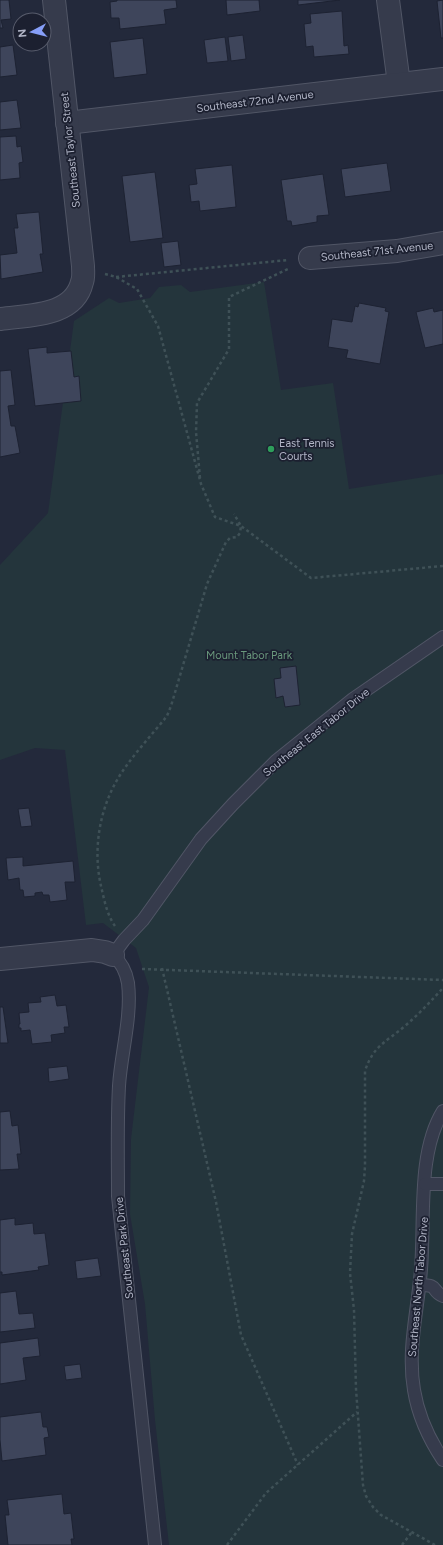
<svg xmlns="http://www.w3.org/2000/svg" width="443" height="1545" font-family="Figtree,sans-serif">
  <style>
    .green { fill: #24353c }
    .building { fill: #3e455b; stroke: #1d2232 }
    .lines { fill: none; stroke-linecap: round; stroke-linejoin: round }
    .lane-casing { stroke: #515666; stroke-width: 14 }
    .street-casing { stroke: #515666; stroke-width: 24 }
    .path { stroke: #3f5157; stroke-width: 2.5; stroke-dasharray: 3 3; stroke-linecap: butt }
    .lane { stroke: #363b4c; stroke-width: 12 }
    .street { stroke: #363b4c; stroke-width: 22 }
    .leisure-dot { fill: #2e9e5b; stroke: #1c2030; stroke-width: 1.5 }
    .labels { text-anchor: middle; stroke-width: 3.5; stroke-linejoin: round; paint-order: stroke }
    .street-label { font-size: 11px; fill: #b2b6c7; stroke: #1c2030 }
    .poi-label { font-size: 11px; fill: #b2b6c7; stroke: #1c2030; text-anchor: start }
    .park-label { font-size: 11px; fill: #69987c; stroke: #1c2030 }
  </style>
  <rect width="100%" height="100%" fill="#23293b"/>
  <polygon class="green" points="264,282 281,390 333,383 349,489 443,474 443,1545 169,1545 155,1420 145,1304 130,1214 131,1139 149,987 136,948 103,923 86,925 65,750 35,748 0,760 0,565 48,513 74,321 109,298 119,303 150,298 159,287 181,285 190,292"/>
  <g class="building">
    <polygon points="0,0 9,0 11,19 1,20 3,28 0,28"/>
    <polygon points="117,0 176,0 177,8 164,10 166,24 120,29 119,18 111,18 110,2 117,1"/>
    <polygon points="226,0 259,0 260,11 227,15"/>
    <polygon points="298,0 340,0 298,5"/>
    <polygon points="443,0 443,38 441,38 437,1"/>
    <polygon points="342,11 344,46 348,45 349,54 314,57 313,46 306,47 304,24 311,23 310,14"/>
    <polygon points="243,35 246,59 231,61 228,37"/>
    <polygon points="225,37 228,61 207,63 204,40"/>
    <polygon points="143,38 147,74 114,78 110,42"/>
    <polygon points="13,45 17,75 0,77 0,47"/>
    <polygon points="17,100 21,128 0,130 0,102"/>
    <polygon points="16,136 17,147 21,146 23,162 19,163 20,178 0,180 0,137"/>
    <polygon points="387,163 391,191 345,197 341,169"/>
    <polygon points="232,165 236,207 200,211 199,201 191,202 189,185 197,184 195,169"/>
    <polygon points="155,172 163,238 130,242 122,176"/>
    <polygon points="323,174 329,215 317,216 317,222 292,226 291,221 287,221 281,180"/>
    <polygon points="39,212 43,254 40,254 43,272 1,279 0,255 17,253 14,228 18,228 16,214"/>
    <polygon points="178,241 181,265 164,267 161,243"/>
    <polygon points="359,303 386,308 385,311 389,312 380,364 346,358 348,350 328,347 332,319 352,322 355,306 358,307"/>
    <polygon points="433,308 434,312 443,310 443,344 425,348 416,312"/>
    <polygon points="47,347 47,353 71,351 74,377 79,376 81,401 35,406 28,349"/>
    <polygon points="11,370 15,405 8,406 11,426 15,426 20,453 0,457 0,371"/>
    <polygon points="296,666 300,705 285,707 283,696 276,698 274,679 281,678 280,668"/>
    <polygon points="29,808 32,826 21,827 18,809"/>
    <polygon points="23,857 23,866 73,861 75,882 65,882 67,900 50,902 49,895 43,895 42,892 35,893 35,896 24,897 23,890 20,890 19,878 8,880 6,858"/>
    <polygon points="55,995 57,1006 66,1005 69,1027 64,1027 65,1033 51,1035 52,1042 32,1044 30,1030 21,1031 21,1028 19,1028 19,1024 20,1024 19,1013 29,1012 28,1003 41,1002 40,997"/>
    <polygon points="0,1007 3,1007 8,1043 0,1043"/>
    <polygon points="67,1066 69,1079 49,1082 48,1068"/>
    <polygon points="10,1111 12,1126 18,1125 21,1154 17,1154 19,1169 0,1170 0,1112"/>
    <polygon points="15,1218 15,1225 33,1223 34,1234 45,1233 49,1265 38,1267 39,1270 2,1275 2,1272 0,1272 0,1220"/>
    <polygon points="98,1258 101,1276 77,1279 75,1261"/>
    <polygon points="16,1291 19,1314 33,1313 35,1328 0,1332 0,1293"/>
    <polygon points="38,1338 40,1356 23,1358 26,1380 0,1384 0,1343"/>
    <polygon points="80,1364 82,1378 66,1380 64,1366"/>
    <polygon points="41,1412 43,1427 47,1427 49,1437 44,1438 46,1455 2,1461 0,1440 0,1417"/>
    <polygon points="62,1494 64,1514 71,1513 74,1539 71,1539 72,1545 8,1545 5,1515 9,1515 7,1500"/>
  </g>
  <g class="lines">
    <defs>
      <g id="lane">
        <path d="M443 1111C417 1153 425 1220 421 1269 418 1310 407 1349 414 1390 418 1415 429 1439 443 1460"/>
        <polyline points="425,1184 443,1184"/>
        <path d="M420 1285C440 1285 430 1290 443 1296"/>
        <path d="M155 1545 118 1196C118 1159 117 1123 119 1086 121 1053 132 1017 128 983 126 971 122 963 113 955L124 940 143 920 201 839 233 804 276 761 353 699 443 637"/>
      </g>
      <g id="street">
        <polyline points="388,0 399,84"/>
        <polyline points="67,123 443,79"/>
        <polyline points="310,258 397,251 443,243"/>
        <path d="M0 319C28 315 74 317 82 282 84 277 83 271 83 266L54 0"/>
        <polyline points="0,959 92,950 105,952 113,955"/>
      </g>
    </defs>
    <use href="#lane" class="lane-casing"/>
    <use href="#street" class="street-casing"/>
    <g class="path">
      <polyline points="105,274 116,277 137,289 158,326 201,484 215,517 241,526 311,578 443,566"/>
      <polyline points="116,277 288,260"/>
      <polyline points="200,478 196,432 197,403 229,349 229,297 290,268"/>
      <path d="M115 926C107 915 104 899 101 886 93 851 99 812 116 782 128 760 151 736 167 716L171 706 207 584 226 542 230 538 237 537 240 533 241 526 234 514"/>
      <polyline points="162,968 216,1202 241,1335 298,1465"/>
      <polyline points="142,969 443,980"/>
      <polyline points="227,1545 266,1493 357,1412"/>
      <polyline points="402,1545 412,1532"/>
      <path d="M435 1545 381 1515 373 1507 366 1496 363 1485 356 1389 354 1310 350 1273 352 1234 364 1181 365 1166V1071C373 1046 386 1042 405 1026 419 1014 431 1001 443 988"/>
    </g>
    <use href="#lane" class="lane"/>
    <use href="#street" class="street"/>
  </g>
  <circle class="leisure-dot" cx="271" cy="449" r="4"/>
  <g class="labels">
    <g class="street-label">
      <text transform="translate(255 101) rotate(-7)" y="4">Southeast 72nd Avenue</text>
      <text transform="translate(70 150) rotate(-96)" y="4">Southeast Taylor Street</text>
      <text transform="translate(377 251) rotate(-6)" y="4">Southeast 71st Avenue</text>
      <text transform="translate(316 732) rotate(-39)" y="4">Southeast East Tabor Drive</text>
      <text transform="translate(124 1248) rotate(-96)" y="4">Southeast Park Drive</text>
      <text transform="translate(418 1287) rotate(-85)" y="4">Southeast North Tabor Drive</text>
    </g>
    <g class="poi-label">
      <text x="279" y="447">East Tennis<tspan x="279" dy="13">Courts</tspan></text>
    </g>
    <g class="park-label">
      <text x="249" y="659">Mount Tabor Park</text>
    </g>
  </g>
  <g transform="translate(32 32) rotate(263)"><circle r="19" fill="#1c2030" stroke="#585c6c"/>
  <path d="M0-3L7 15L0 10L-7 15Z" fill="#869ef8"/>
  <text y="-6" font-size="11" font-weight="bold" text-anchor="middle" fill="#b2b6c7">N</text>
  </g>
</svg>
